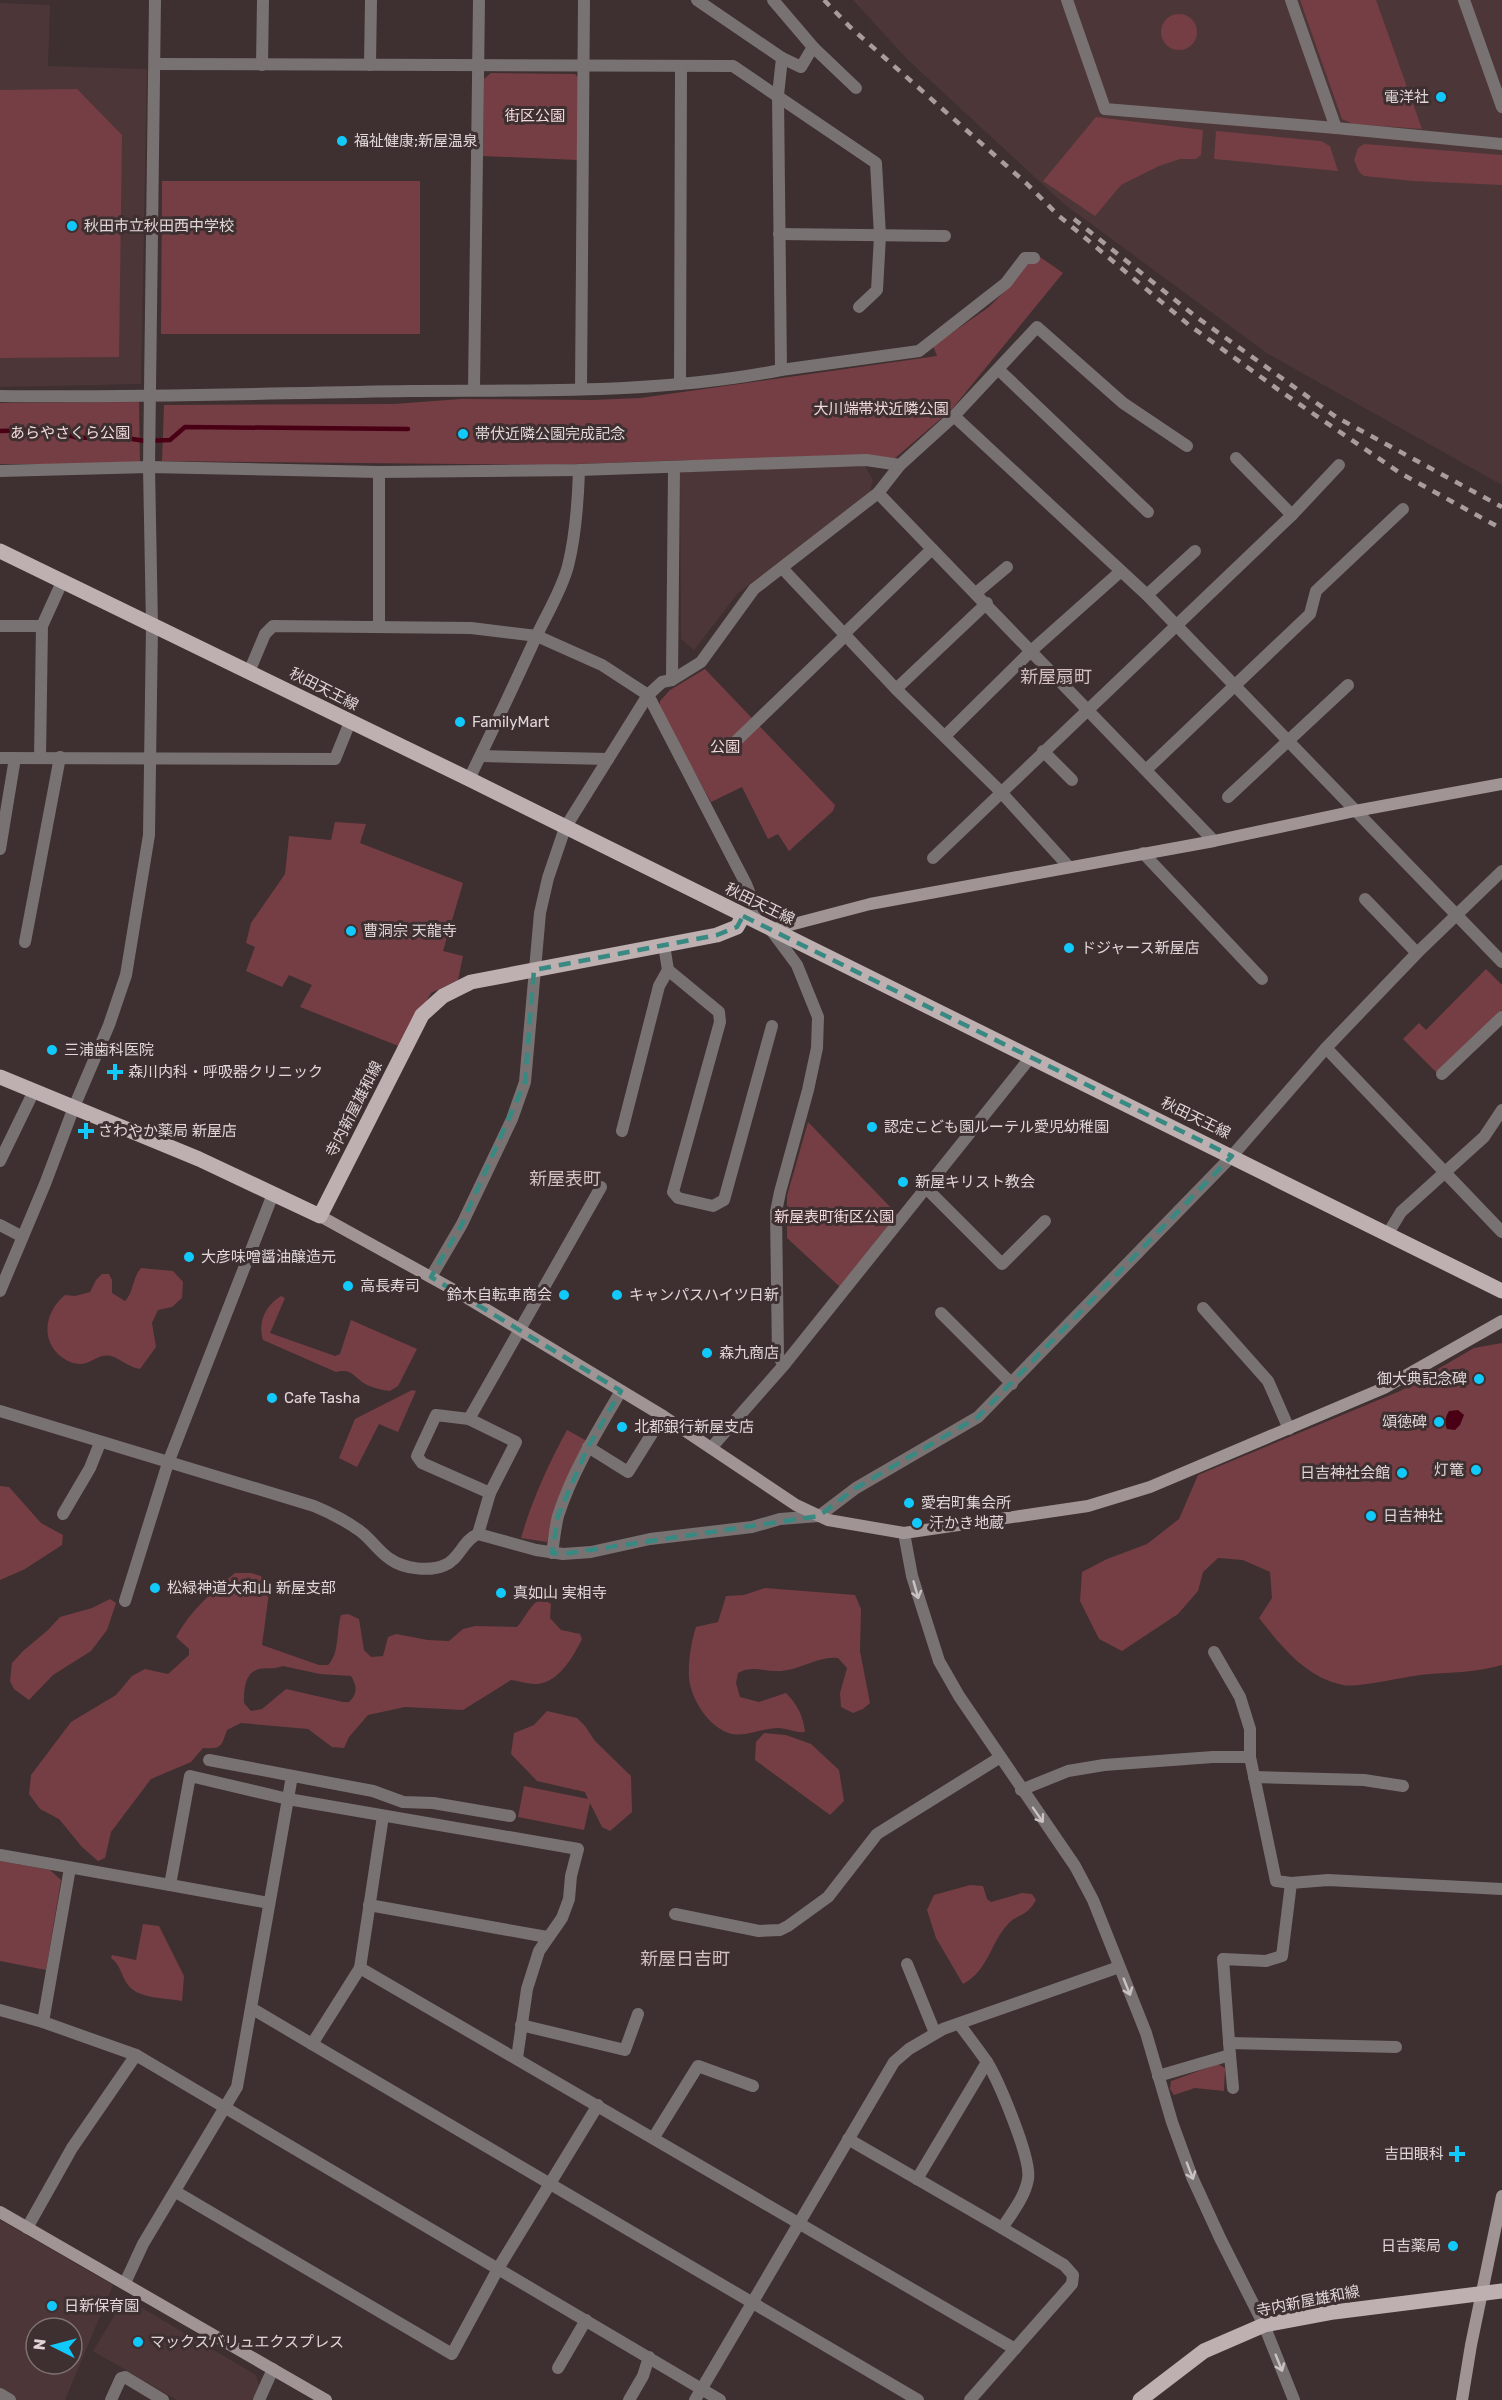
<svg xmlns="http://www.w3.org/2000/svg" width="1502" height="2400" font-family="Rubik,'Noto Sans JP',sans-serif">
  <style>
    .built { fill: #4c3638; fill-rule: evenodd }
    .green { fill: #753e44; fill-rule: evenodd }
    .water { fill: #4a0014 }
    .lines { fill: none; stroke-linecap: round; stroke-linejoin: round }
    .stream { stroke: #4a0014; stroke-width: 4.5 }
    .street { stroke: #797272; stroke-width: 12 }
    .secondary { stroke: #a09495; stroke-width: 12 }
    .primary { stroke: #beafb0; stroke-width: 15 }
    .rail { stroke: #a89c9d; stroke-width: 4.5; stroke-dasharray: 8 8; stroke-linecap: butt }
    .oneway { stroke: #cbc2c3 }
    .marked { fill: none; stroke: #398983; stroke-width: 4.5; stroke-dasharray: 12 8; stroke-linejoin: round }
    .poi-dot { fill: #11cafb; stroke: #3e2f30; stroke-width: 2 }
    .labels { text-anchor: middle; stroke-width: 6; stroke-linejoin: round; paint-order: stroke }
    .poi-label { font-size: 15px; fill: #e0d6d7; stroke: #3e2f30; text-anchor: start }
    .park-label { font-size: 15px; fill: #f2d9db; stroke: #3e2f30 }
    .street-label { font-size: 15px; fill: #e0d6d7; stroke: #3e2f30 }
    .quarter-label { font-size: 18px; fill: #d2c0c1; stroke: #3e2f30 }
  </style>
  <rect width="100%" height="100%" fill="#3e2f30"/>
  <g class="built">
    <polygon points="853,0 1502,0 1502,485 1268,354 1064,204 907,59"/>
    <polygon points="0,3 50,5 48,66 147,69 141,384 0,387"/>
    <polygon points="865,466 873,480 869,496 738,593 694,650 681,639 680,472"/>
    <path d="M0 2220 113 2285 65 2400H17L0 2390ZM36 2328H72V2364H36Z"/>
    <polygon points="125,2298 256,2375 259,2386 253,2400 177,2400 93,2351"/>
  </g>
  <g class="green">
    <polygon points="1300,0 1376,0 1422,129 1353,124 1342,119"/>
    <circle cx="1179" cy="32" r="18"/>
    <polygon points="491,73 575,74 579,79 577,160 483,156 484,79"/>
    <polygon points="77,89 122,135 119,357 0,358 0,90"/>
    <polygon points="1096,117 1203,130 1201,155 1196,159 1180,159 1159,166 1121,185 1095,216 1043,181"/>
    <polygon points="1216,131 1321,141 1330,146 1338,171 1214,159"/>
    <polygon points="1364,144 1502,155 1502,185 1413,181 1364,176 1359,172 1354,160 1358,148"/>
    <polygon points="162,181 420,181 420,334 161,334"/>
    <polygon points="1040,257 1063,273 952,409 894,459 688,460 548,465 162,461 164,405 394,404 461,399 592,400 640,398 937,356 933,346 989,307 1007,289 1027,261"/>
    <polygon points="139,402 140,464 0,464 0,403"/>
    <polygon points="705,669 835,805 833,811 789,851 778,834 768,839 742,787 711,802 660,710 660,701 670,690"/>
    <polygon points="335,822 366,824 360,843 463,883 443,951 463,956 458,980 431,993 401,1047 300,1007 312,985 289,975 282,987 246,971 255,947 246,943 251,923 285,874 289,836 331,840"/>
    <polygon points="1486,969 1502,985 1502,1010 1438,1074 1403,1039 1419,1023 1426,1030"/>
    <polygon points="808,1122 897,1214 840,1287 787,1238 787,1196"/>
    <path d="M141 1268 173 1271 183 1282 182 1298 172 1307 158 1310 152 1323 156 1347 140 1369C128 1367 121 1359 111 1356 99 1353 91 1364 80 1364 72 1364 65 1360 59 1355 40 1337 46 1311 65 1295L75 1296 90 1292 96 1280 102 1274H109L112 1280V1293L125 1301C134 1292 132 1278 141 1268Z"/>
    <path d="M281 1296 285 1298 270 1333 335 1356 340 1354 351 1320 417 1349 398 1386 390 1391C381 1390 369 1387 362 1382 352 1374 350 1369 336 1372L263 1340C258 1322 265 1306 281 1296Z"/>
    <path d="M1502 1343V1665C1476 1673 1447 1672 1420 1675 1404 1677 1356 1688 1343 1685 1306 1678 1281 1646 1259 1618L1272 1598 1270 1572 1243 1560 1218 1558 1203 1572 1198 1591 1178 1614 1122 1651 1099 1639 1080 1601 1082 1572 1107 1559 1147 1544 1179 1519 1198 1475 1400 1391 1474 1348Z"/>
    <polygon points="412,1390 416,1391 398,1432 379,1424 357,1467 339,1458 355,1419"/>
    <path d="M567 1430 587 1441 558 1501 547 1542 521 1538C532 1500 548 1465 567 1430Z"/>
    <polygon points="0,1486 9,1487 41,1523 63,1535 62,1545 25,1569 0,1580"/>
    <path d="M235 1573H251L261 1576 269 1593 262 1645 319 1665H328C340 1653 336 1631 341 1615L348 1614 359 1619 364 1650 371 1657 383 1656 388 1637 396 1634 428 1640 449 1641 463 1629 475 1626 517 1627C525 1618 531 1603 542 1598L551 1604 550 1618 561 1630 580 1634 582 1639C573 1657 558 1684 535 1684 528 1684 519 1681 511 1680L463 1710 405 1707 368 1715 349 1737 344 1748 332 1747 308 1729 241 1723 227 1730C221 1747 222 1749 203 1748L191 1762 151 1779 111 1832 105 1858 98 1861 82 1847 59 1819 40 1809 29 1794 31 1775 71 1722 116 1695 132 1676 145 1669 168 1674 189 1655V1649L176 1637C190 1611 213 1591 235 1573ZM283 1666 320 1674 351 1676C357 1686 358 1694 349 1702H343L286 1689 262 1709 251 1711 244 1703C244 1691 244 1673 259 1669 267 1667 271 1670 283 1666Z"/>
    <path d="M765 1588 855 1595 861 1609 860 1651 870 1703 863 1709 853 1713 841 1707 840 1693 847 1668 838 1658C817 1656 801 1670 781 1671 765 1672 753 1665 738 1673L736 1683 740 1697 759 1702 786 1693C798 1705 803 1716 805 1732 795 1733 787 1728 778 1728 762 1728 748 1737 732 1734 710 1729 691 1700 689 1678 688 1662 691 1642 696 1627L718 1622 726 1596 744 1595Z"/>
    <polygon points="110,1599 116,1603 107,1630 91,1651 53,1675 29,1700 14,1689 10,1681 12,1663 23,1651 48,1630 60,1617 92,1608"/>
    <polygon points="547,1711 577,1718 585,1726 595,1741 631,1776 632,1812 610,1831 602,1827 590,1803 584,1830 518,1817 524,1786 588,1799 585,1792 537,1781 511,1754 514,1733 534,1725"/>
    <polygon points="764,1733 786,1735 811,1744 839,1770 844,1801 830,1815 755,1760 756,1742"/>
    <polygon points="0,1861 50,1870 61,1880 46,1970 0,1961"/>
    <path d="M970 1885 983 1886 987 1899 991 1902 1022 1893 1032 1894 1036 1900C1026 1918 1018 1913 1008 1924 990 1943 989 1970 963 1984L936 1938 927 1910 934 1895Z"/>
    <path d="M143 1924 159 1926 184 1976 182 2001C167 1998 138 1999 128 1985 121 1976 121 1965 111 1958L112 1955 136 1960Z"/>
    <polygon points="1218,2064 1225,2068 1224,2091 1195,2088 1174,2095 1170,2089 1171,2081"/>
  </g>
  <path class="water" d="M1458 1410 1464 1415 1460 1425 1455 1430 1447 1429C1444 1422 1445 1418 1449 1411Z"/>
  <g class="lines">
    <polyline class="stream" points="0,431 45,430 79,438 114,436 145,441 170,440 185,427 408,429"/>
    <g class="street">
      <polyline points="773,0 813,47 801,67 782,58"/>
      <polyline points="1067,0 1105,109 1336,128 1502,144"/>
      <polyline points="1291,0 1336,128"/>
      <polyline points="1464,0 1502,107"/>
      <polyline points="813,47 856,88"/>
      <polyline points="155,64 733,66 876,163 880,236 877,290 859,307"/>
      <polyline points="262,65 263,0"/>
      <polyline points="370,65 371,0"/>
      <polyline points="779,234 945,236"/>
      <polyline points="781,370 919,351 1006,283 1025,258 1034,258"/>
      <polyline points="999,370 1148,512"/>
      <polyline points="680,384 681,66"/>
      <polyline points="581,389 584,0"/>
      <polyline points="474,390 479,0"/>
      <path d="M0 396C136 398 273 393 409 391 534 390 658 394 781 370L778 95 782 58 697 0"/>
      <polyline points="954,416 1147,595 1502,962"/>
      <polyline points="1236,458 1292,515"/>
      <polyline points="0,471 149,467 379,472 579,470 866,460 900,465 954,416 1037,327 1123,403 1187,446"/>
      <polyline points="379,472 379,627"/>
      <polyline points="878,493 1214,841"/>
      <polyline points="782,568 896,689 1000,791 1069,867"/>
      <polyline points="976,593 1007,567"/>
      <polyline points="1147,595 1195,551"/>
      <polyline points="0,626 42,626 62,582"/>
      <polyline points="844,634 932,549"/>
      <polyline points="249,672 265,634 273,626 471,628 537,636 602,665 648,695 746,884 753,902 756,922"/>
      <polyline points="672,680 674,469"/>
      <polyline points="896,689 987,603"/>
      <polyline points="945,736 1031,651 1121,571"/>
      <polyline points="731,746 846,635"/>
      <polyline points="1043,751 1072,780"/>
      <polyline points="481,756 608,759"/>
      <polyline points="0,758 335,759 350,722"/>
      <polyline points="40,758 42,626"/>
      <polyline points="1146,770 1310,614 1316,591 1403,509"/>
      <path d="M469 779C492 732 514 685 536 637 547 613 561 592 568 566 576 534 578 503 579 470"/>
      <polyline points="1228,797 1348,685"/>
      <polyline points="0,849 15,758"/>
      <polyline points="1143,853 1262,979"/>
      <polyline points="933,858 1292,515 1339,465"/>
      <polyline points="1365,899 1417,953"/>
      <polyline points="771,930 797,965 818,1017 817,1048 808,1090 780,1192 776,1212 778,1356 784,1365"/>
      <polyline points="25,942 60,757"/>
      <polyline points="664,945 668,970 719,1012 720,1022 676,1181 673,1192 678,1198 713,1206 724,1200 772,1026"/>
      <polyline points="1326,1048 1502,1232"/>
      <polyline points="1442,1074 1502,1017"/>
      <polyline points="622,1131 659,986 668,970"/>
      <polyline points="0,1161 34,1091"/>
      <polyline points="926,1188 1002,1264 1045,1221"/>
      <polyline points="0,1225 21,1236"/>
      <polyline points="1387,1235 1401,1212 1484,1137 1502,1110"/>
      <polyline points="431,1277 462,1224 512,1119 525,1082 540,913 548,878 565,828 648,695 662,682 672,680 701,662 754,589 878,493 900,465"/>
      <polyline points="0,1291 45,1184 74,1107 109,1025 126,975 149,835 152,626 149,467 155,0"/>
      <polyline points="1203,1308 1268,1381 1289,1429"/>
      <polyline points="941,1313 1012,1384"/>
      <path d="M0 1411 314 1506C331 1513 345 1520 360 1531 371 1539 379 1552 390 1559 404 1569 430 1572 445 1565 459 1560 463 1540 478 1534L536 1550 563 1554 591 1552 650 1539 752 1527 780 1519 819 1516 856 1488 978 1417 1232 1156 1326 1048 1417 953 1502 871"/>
      <polyline points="469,1419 436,1415 417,1456 422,1463 490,1493"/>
      <polyline points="588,1447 628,1472 663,1416"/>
      <polyline points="711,1448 784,1365 1030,1058"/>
      <polyline points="63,1514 90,1468 100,1443"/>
      <polyline points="904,1533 912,1576 939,1661 959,1696 1075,1866 1093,1900 1146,2033 1172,2122 1192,2177 1220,2238 1264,2325 1294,2400"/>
      <polyline points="478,1534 490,1493 516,1442 469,1419 601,1187"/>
      <path d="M552 1553C554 1541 555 1528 558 1516 572 1472 598 1430 621 1391"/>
      <polyline points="125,1601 168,1463 273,1194"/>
      <polyline points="1214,1652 1240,1697 1250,1729 1250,1757"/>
      <polyline points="209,1760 373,1791 403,1802 433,1803 510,1816"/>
      <polyline points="1254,1777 1364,1780 1403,1786"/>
      <polyline points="1021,1790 1068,1771 1104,1765 1213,1757 1250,1757 1276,1881 1291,1883 1328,1880 1502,1889"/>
      <polyline points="0,1855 170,1885 190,1776 288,1799 578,1849 571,1876 569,1899 562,1918 539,1951 527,1989 517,2058"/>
      <polyline points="170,1885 269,1903"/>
      <polyline points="369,1905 547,1937"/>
      <polyline points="675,1914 759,1931 780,1930 788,1926 828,1897 877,1834 999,1758"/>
      <polyline points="907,1964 935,2033"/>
      <polyline points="360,1968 383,1816"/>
      <polyline points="251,2008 312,2044 360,1968 1015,2349"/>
      <polyline points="0,2010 43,2022 136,2055 720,2400"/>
      <polyline points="43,2022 70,1868"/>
      <path d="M959 2024C968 2036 978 2049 987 2062 998 2080 1032 2159 1028 2179 1025 2197 1012 2213 1002 2228L1064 2265 1073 2275 1072 2284 970 2400"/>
      <polyline points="521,2025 625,2050 638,2014"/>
      <polyline points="1229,2043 1396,2047"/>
      <polyline points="312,2044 918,2400"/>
      <polyline points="1230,2055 1233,2088"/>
      <polyline points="1158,2076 1230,2055 1223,1959 1266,1961 1282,1956 1291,1883"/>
      <polyline points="654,2137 698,2066 753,2086"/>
      <polyline points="848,2139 1002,2228"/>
      <polyline points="917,2179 987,2062"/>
      <polyline points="176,2192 452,2354 499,2267 598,2105"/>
      <polyline points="27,2228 72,2148 136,2055"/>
      <polyline points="125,2283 143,2244 237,2087 292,1776"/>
      <polyline points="558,2368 586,2320"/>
      <polyline points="0,2394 10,2400"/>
      <polyline points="111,2400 121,2378 125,2377 163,2400"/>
      <polyline points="259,2400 273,2369"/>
      <polyline points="629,2400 643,2376 649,2357"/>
      <polyline points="695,2400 894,2062 909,2049 943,2029 1119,1967"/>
    </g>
    <g class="secondary">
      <polyline points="771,930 870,904 1214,841 1355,811 1502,784"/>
      <polyline points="320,1216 454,1290 663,1416 796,1505 828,1520 904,1533 1088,1506 1150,1487 1384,1388 1502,1321"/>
      <polyline points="0,2212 326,2400"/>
      <polyline points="1462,2400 1471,2345 1502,2196"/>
    </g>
    <g class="primary">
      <polyline points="0,551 469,779 1502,1291"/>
      <polyline points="0,1077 199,1159 320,1216 422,1015 443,996 471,982 717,935 737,927 743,916"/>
      <polyline points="1140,2400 1204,2351 1264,2325 1334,2312 1502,2291"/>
    </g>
    <g class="rail">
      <polyline points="824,0 850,27 1026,183 1059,216 1189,325 1283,393 1400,473 1502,529"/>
      <polyline points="1074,219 1195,316 1336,417 1502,507"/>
    </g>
  </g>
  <defs><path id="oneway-shaft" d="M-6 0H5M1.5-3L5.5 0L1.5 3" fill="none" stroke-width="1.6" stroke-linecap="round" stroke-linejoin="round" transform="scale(1.5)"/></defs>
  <g class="oneway">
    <use href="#oneway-shaft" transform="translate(916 1590) rotate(74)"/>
    <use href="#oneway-shaft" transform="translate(1038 1815) rotate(55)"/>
    <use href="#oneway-shaft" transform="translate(1127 1987) rotate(68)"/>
    <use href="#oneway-shaft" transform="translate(1190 2171) rotate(69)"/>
    <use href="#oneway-shaft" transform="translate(1279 2363) rotate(68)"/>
  </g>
  <path class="marked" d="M743 916 1232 1156 978 1417 856 1488 819 1516 563 1554 552 1553 558 1516 588 1447 621 1391 431 1277 462 1224 525 1082 534 970 717 935 737 927Z"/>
  <g class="poi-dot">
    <circle cx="1441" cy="97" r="6"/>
    <circle cx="342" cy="141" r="6"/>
    <circle cx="72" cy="226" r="6"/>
    <circle cx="463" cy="434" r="6"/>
    <circle cx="460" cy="722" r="6"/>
    <circle cx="351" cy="931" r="6"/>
    <circle cx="1069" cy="948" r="6"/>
    <circle cx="52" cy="1050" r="6"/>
    <path d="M112 1063h6v6h6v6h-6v6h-6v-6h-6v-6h6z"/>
    <circle cx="872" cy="1127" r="6"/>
    <path d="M83 1122h6v6h6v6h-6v6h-6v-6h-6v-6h6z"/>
    <circle cx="903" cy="1182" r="6"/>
    <circle cx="189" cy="1257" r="6"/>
    <circle cx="348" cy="1286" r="6"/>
    <circle cx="564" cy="1295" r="6"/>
    <circle cx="617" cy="1295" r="6"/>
    <circle cx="707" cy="1353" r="6"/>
    <circle cx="1479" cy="1379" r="6"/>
    <circle cx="272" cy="1398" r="6"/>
    <circle cx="1439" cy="1422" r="6"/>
    <circle cx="622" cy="1427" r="6"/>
    <circle cx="1476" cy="1470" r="6"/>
    <circle cx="1402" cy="1473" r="6"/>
    <circle cx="909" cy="1503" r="6"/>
    <circle cx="1371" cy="1516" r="6"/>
    <circle cx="917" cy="1523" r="6"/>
    <circle cx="155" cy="1588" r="6"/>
    <circle cx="501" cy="1593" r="6"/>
    <path d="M1454 2145h6v6h6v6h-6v6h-6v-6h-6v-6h6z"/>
    <circle cx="1453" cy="2246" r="6"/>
    <circle cx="52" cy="2306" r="6"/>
    <circle cx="138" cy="2342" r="6"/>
  </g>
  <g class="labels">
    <g class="poi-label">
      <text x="1429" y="102" text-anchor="end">電洋社</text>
      <text x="354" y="146">福祉健康;新屋温泉</text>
      <text x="84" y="231">秋田市立秋田西中学校</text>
      <text x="475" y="439">帯伏近隣公園完成記念</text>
      <text x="472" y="727">FamilyMart</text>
      <text x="363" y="936">曹洞宗 天龍寺</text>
      <text x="1081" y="953">ドジャース新屋店</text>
      <text x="64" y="1055">三浦歯科医院</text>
      <text x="128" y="1077">森川内科・呼吸器クリニック</text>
      <text x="884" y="1132">認定こども園ルーテル愛児幼稚園</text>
      <text x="98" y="1136">さわやか薬局 新屋店</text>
      <text x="915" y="1187">新屋キリスト教会</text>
      <text x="201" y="1262">大彦味噌醤油醸造元</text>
      <text x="360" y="1291">高長寿司</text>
      <text x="552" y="1300" text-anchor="end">鈴木自転車商会</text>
      <text x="629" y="1300">キャンパスハイツ日新</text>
      <text x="719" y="1358">森九商店</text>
      <text x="1467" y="1384" text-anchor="end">御大典記念碑</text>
      <text x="284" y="1403">Cafe Tasha</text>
      <text x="1427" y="1427" text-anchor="end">頌徳碑</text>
      <text x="634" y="1432">北都銀行新屋支店</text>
      <text x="1464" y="1475" text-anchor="end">灯篭</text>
      <text x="1390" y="1478" text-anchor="end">日吉神社会館</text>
      <text x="921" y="1508">愛宕町集会所</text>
      <text x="1383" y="1521">日吉神社</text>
      <text x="929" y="1528">汗かき地蔵</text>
      <text x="167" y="1593">松緑神道大和山 新屋支部</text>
      <text x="513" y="1598">真如山 実相寺</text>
      <text x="1444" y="2159" text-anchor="end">吉田眼科</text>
      <text x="1441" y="2251" text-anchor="end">日吉薬局</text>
      <text x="64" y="2311">日新保育園</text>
      <text x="150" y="2347">マックスバリュエクスプレス</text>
    </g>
    <g class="park-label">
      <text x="535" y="121">街区公園</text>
      <text x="881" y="414">大川端帯状近隣公園</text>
      <text x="70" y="438">あらやさくら公園</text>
      <text x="725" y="752">公園</text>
      <text x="834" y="1222">新屋表町街区公園</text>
    </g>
    <g class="street-label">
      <text transform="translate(324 689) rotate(27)" y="5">秋田天王線</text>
      <text transform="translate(760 904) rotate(26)" y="5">秋田天王線</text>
      <text transform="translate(354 1109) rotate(-63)" y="5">寺内新屋雄和線</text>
      <text transform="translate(1196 1118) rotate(26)" y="5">秋田天王線</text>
      <text transform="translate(1308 2301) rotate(-11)" y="5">寺内新屋雄和線</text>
    </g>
    <g class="quarter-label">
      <text x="1056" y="683">新屋扇町</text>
      <text x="565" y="1185">新屋表町</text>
      <text x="685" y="1965">新屋日吉町</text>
    </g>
  </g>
  <g transform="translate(54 2346) rotate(276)"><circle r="28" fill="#3e2f30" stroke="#7f7273" stroke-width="1.5"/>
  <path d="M0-4.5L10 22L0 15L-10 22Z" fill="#11cafb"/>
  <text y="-9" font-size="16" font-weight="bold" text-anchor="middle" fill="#e0d6d7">N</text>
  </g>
</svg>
